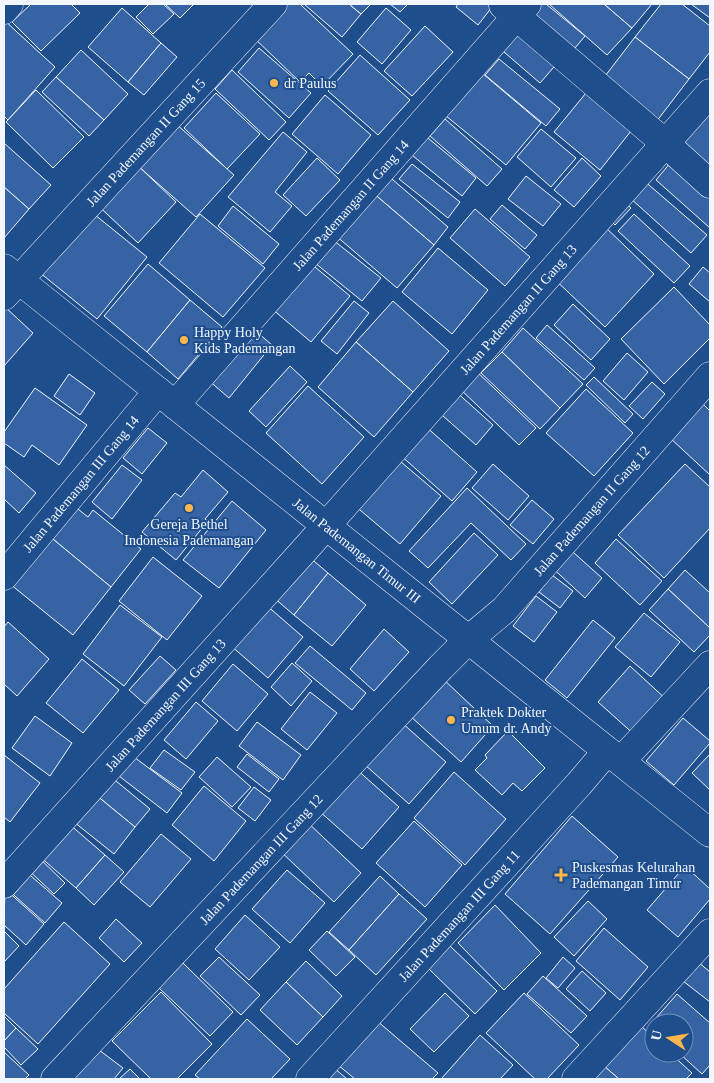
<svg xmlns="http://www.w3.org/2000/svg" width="714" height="1083" font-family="Georgia,serif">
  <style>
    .building { fill: #3563a3; stroke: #f2f6ff }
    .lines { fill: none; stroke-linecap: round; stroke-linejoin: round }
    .minor-casing { stroke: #f2f6ff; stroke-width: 29 }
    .minor { stroke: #1f4e8c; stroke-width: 28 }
    .poi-dot { fill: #ffb74d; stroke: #1f4e8c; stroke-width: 2 }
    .labels { text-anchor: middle; stroke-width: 4; stroke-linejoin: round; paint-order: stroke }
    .poi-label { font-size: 14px; fill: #f2f6ff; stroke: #1f4e8c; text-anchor: start }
    .street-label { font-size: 14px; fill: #f2f6ff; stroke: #1f4e8c }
  </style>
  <rect width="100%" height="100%" fill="#1f4e8c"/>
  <g class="building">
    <polygon points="31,4 71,4 80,13 41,51 12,22"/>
    <polygon points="149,4 163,4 174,14 153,34 136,17"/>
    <polygon points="165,4 194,4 180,18"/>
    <polygon points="283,4 300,4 353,54 322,86 309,73 300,82 252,36"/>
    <polygon points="304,4 349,4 361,14 342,37"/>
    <polygon points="349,4 371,4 361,14"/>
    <polygon points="390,4 408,4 400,12"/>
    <polygon points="458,4 487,4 492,7 478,25 456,7"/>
    <polygon points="533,4 546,4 585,36 570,54 524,15"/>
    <polygon points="549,4 604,4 632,28 607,55"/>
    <polygon points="604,4 652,4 632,28"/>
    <polygon points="661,4 682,4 710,26 710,52 689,79 635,37"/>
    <polygon points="691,4 710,4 710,18"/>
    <polygon points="122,8 161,43 128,82 88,47"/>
    <polygon points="386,8 411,30 382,64 357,42"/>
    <polygon points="4,20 55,67 8,120 4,116"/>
    <polygon points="517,23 560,60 540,83 497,46"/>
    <polygon points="425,26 453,52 412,96 384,71"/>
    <polygon points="635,37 689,79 653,126 599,84"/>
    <polygon points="161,43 177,57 144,95 128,82"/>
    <polygon points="259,48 311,93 289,118 238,72"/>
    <polygon points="81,50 128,94 104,120 56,77"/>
    <polygon points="360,55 410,100 378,135 328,91"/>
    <polygon points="499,59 560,109 546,126 485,75"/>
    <polygon points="476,68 541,123 506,165 440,111"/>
    <polygon points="232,70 286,122 269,140 215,89"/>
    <polygon points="56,77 104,120 89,136 42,92"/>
    <polygon points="36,90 84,137 53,168 6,122"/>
    <polygon points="216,93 260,134 227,169 184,128"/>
    <polygon points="586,93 631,131 600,170 554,132"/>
    <polygon points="325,95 371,135 338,174 292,134"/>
    <polygon points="710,103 710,167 678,142"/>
    <polygon points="445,119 502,169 487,186 430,136"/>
    <polygon points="175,123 234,175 196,217 138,166"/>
    <polygon points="541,129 576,158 551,187 517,157"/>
    <polygon points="283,132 307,152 275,192 292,206 270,232 228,197"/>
    <polygon points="422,133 476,178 462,196 407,151"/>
    <polygon points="4,143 51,185 29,209 4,187"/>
    <polygon points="317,158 340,180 306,216 283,195"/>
    <polygon points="582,158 601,176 574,207 554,190"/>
    <polygon points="131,159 176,202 138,243 92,200"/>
    <polygon points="671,162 710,197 710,228 656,180"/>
    <polygon points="412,164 460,202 448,218 399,179"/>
    <polygon points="386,174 448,227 434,245 372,192"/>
    <polygon points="526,176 561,204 543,226 508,199"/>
    <polygon points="642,179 707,235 691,253 629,197"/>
    <polygon points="4,187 29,209 4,238"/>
    <polygon points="372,192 434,245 397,288 335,235"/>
    <polygon points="620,198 631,208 615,225 605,215"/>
    <polygon points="502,205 537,235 525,249 490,219"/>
    <polygon points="233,206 279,244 263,264 218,226"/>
    <polygon points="475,209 530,257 505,286 450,238"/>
    <polygon points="89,210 147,257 97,319 39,272"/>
    <polygon points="200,214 265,268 223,317 159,263"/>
    <polygon points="634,214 690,266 674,283 618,231"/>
    <polygon points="600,222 654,274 605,327 550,275"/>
    <polygon points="333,240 381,278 362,301 315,263"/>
    <polygon points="438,248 488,290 452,334 402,292"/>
    <polygon points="309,262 350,296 311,342 271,308"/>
    <polygon points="148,264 190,300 147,352 104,316"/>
    <polygon points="703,267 710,273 710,302 689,284"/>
    <polygon points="674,287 710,325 710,338 664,384 621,339"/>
    <polygon points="190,300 222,327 178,379 147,352"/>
    <polygon points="354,301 369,313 337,354 321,341"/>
    <polygon points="393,301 449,351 413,392 356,342"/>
    <polygon points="573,304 610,339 591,360 554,325"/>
    <polygon points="4,306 33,333 4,366"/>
    <polygon points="547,325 595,368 584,380 536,338"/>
    <polygon points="251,327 272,345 229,398 207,379"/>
    <polygon points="523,328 583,384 560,408 502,352"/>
    <polygon points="356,342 413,392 374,437 318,387"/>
    <polygon points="502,352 560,408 540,429 481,373"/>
    <polygon points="627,353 648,372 624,400 603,381"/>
    <polygon points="290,366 307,382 266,427 249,411"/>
    <polygon points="475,370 536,428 519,445 458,387"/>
    <polygon points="69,374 95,393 80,415 54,396"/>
    <polygon points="594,377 633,414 625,423 586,385"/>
    <polygon points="652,382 665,394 643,419 629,406"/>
    <polygon points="308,386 364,437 322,484 266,433"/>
    <polygon points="35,388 87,425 59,465 32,445 24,457 4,443 4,432"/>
    <polygon points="453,389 493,425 476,445 435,409"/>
    <polygon points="586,389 633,433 594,476 546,433"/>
    <polygon points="701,402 710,411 710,475 669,437"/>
    <polygon points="424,425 477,472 452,501 399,454"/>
    <polygon points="148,428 167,443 142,474 123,458"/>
    <polygon points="394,456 441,496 400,544 353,504"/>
    <polygon points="493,464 529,496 508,520 472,488"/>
    <polygon points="685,464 710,487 710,528 664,578 618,535"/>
    <polygon points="4,465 36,493 19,513 4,499"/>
    <polygon points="122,465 142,480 112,519 92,502"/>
    <polygon points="203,470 228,492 205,519 208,521 176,560 142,532 175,493 181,497"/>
    <polygon points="467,488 526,544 511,560 471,523 428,568 409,551"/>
    <polygon points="532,500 554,519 533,544 510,525"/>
    <polygon points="232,501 266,530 219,588 183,560"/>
    <polygon points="73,505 88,517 93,510 141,549 111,587 48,535"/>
    <polygon points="474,533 498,555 452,604 429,582"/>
    <polygon points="48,535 111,587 73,635 10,584"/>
    <polygon points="616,539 662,581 640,605 595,563"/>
    <polygon points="564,544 602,578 585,598 548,564"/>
    <polygon points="308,556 328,573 294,615 273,597"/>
    <polygon points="153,557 202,596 167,640 119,601"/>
    <polygon points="685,570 710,593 710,628 668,589"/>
    <polygon points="328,573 366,605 332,646 294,615"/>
    <polygon points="552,575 573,591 560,608 539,592"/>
    <polygon points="668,589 710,628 710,635 694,652 649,610"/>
    <polygon points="536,596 557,612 534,642 513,626"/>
    <polygon points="265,604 303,637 268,678 230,645"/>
    <polygon points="120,605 162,637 124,686 83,654"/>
    <polygon points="644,613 680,642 651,677 615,647"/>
    <polygon points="593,620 615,638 567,698 545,680"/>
    <polygon points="8,622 49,659 17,696 4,684 4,627"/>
    <polygon points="384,629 409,652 374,691 350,669"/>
    <polygon points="310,646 366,693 352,710 295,663"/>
    <polygon points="160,656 176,670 145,704 129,690"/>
    <polygon points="82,659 119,690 83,733 46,703"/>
    <polygon points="292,663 312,681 291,706 271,687"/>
    <polygon points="233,664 268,694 237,731 202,701"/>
    <polygon points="630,666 668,701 637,737 598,702"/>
    <polygon points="442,678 493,726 461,762 409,715"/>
    <polygon points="310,692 337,713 307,750 281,729"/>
    <polygon points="196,702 218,721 186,759 164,740"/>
    <polygon points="35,716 72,743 50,776 12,748"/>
    <polygon points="683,718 710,741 710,743 674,785 646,761"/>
    <polygon points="257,722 301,755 283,780 239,746"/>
    <polygon points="401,722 446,762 409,804 364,764"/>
    <polygon points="508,731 545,768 522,791 513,783 502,795 475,770 487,758 485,755"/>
    <polygon points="164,750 195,772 181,790 150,768"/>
    <polygon points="247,754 279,779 269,792 237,767"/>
    <polygon points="710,754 710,790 692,773"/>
    <polygon points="4,755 40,783 10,822 4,817"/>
    <polygon points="134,757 182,793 167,813 119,776"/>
    <polygon points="217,757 251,787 232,807 199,777"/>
    <polygon points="355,768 399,807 362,849 318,810"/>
    <polygon points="454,772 506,819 465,865 414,818"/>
    <polygon points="110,776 150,809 135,827 96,795"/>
    <polygon points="204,786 246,821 214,861 172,825"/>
    <polygon points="254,787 271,800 255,821 238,808"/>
    <polygon points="96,795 135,827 114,854 74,822"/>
    <polygon points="572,816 618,857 550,934 505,894"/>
    <polygon points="305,820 361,873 334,902 278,849"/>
    <polygon points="414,821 462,865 425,907 376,863"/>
    <polygon points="68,823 105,855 76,888 39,856"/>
    <polygon points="161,834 191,859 150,907 120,882"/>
    <polygon points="36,855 65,883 54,894 25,867"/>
    <polygon points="105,855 124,872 94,905 76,888"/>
    <polygon points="685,866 710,889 710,899 678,937 647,910"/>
    <polygon points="23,869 62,903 45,923 6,888"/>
    <polygon points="287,870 325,903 290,943 252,909"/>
    <polygon points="380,876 399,894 349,950 329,932"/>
    <polygon points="5,889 44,924 26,945 4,925"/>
    <polygon points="399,894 427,919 376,975 349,950"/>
    <polygon points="588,901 607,919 574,956 554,937"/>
    <polygon points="495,905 541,953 504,990 458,943"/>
    <polygon points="245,915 280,947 249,980 215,949"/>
    <polygon points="116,919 142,943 124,962 99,938"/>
    <polygon points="64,922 110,964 38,1044 4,1013 4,989"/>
    <polygon points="604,928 648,967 620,1000 576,961"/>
    <polygon points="4,931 19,946 4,962"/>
    <polygon points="327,931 355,957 336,976 309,950"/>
    <polygon points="449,945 497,991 475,1014 428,968"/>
    <polygon points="219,957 260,995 241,1015 200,976"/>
    <polygon points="563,957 575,968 558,988 546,978"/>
    <polygon points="306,961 342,996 323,1017 286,982"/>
    <polygon points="698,962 710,972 710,1002 683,981"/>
    <polygon points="183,963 233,1012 210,1036 159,988"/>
    <polygon points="582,971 606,993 590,1011 566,989"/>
    <polygon points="543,976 587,1016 571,1033 527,994"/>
    <polygon points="286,982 323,1017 297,1045 260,1010"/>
    <polygon points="161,992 212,1044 177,1079 151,1079 112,1041"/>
    <polygon points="445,993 469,1016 434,1052 410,1029"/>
    <polygon points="524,993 579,1045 547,1079 535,1079 486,1033"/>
    <polygon points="677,994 710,1023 710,1065 702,1074 679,1053 684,1053 684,1023 654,1023 654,1031 649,1026"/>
    <polygon points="4,1016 16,1028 4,1041"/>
    <polygon points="247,1019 290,1059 271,1079 200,1079 195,1075"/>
    <polygon points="376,1020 438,1073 432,1079 355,1079 338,1065"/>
    <polygon points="641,1026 654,1038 654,1053 670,1053 692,1073 686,1079 619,1079 604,1066"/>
    <polygon points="16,1028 38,1049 21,1065 4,1047 4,1041"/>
    <polygon points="480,1035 513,1065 500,1079 443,1079 442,1078"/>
    <polygon points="91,1044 123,1068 114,1079 64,1079"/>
    <polygon points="4,1052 29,1075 25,1079 4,1079"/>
    <polygon points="604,1066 619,1079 593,1079"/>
    <polygon points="334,1068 347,1079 324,1079"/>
    <polygon points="130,1069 140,1079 119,1079"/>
  </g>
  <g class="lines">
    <defs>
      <g id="minor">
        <polyline points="503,5 666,144 710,184"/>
        <polyline points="4,10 9,4"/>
        <path id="s1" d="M4 268 710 833"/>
        <path id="s2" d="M4 296 273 4"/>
        <path id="s3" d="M175 405 527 4"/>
        <path id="s4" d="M4 576 158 391"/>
        <polyline points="621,761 710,665"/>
        <path id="s5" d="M4 884 309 545 710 93"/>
        <path id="s6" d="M55 1079 441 667 468 640 504 610 710 376"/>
        <path id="s7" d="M310 1079 579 784 607 751"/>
        <polyline points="576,1079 710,933"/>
      </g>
    </defs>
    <use href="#minor" class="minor-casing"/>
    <use href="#minor" class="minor"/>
  </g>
  <g class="poi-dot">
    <circle cx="274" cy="83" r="5"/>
    <circle cx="184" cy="340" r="5"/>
    <circle cx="189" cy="508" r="5"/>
    <circle cx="451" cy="720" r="5"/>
    <path d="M558.5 867.5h5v5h5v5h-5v5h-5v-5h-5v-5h5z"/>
  </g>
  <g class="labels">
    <g class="poi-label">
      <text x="284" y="88">dr Paulus</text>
      <text x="194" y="337">Happy Holy<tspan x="194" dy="16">Kids Pademangan</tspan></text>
      <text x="189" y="529" text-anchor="middle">Gereja Bethel<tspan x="189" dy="16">Indonesia Pademangan</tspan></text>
      <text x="461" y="717">Praktek Dokter<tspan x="461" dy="16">Umum dr. Andy</tspan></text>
      <text x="572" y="872">Puskesmas Kelurahan<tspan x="572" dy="16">Pademangan Timur</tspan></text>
    </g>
    <g class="street-label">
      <text dy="5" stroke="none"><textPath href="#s2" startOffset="209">Jalan Pademangan II Gang 15</textPath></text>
      <text dy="5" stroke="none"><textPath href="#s3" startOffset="266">Jalan Pademangan II Gang 14</textPath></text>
      <text dy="5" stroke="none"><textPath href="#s5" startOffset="771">Jalan Pademangan II Gang 13</textPath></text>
      <text dy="5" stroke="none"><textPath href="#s4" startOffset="120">Jalan Pademangan III Gang 14</textPath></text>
      <text dy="5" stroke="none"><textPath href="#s6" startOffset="782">Jalan Pademangan II Gang 12</textPath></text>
      <text dy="5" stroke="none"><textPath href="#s1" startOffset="452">Jalan Pademangan Timur III</textPath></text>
      <text dy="5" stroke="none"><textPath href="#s5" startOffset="241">Jalan Pademangan III Gang 13</textPath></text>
      <text dy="5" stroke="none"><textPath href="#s6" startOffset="301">Jalan Pademangan III Gang 12</textPath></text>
      <text dy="5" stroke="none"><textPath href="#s7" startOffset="221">Jalan Pademangan III Gang 11</textPath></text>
    </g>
  </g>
  <rect width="714" height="1083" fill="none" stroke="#f2f6ff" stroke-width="10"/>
  <g transform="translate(669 1038) rotate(282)"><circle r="24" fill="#1f4e8c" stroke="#7391ba"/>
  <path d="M0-4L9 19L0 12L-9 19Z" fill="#ffb74d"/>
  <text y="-8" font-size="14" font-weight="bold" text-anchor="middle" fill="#f2f6ff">U</text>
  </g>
</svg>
